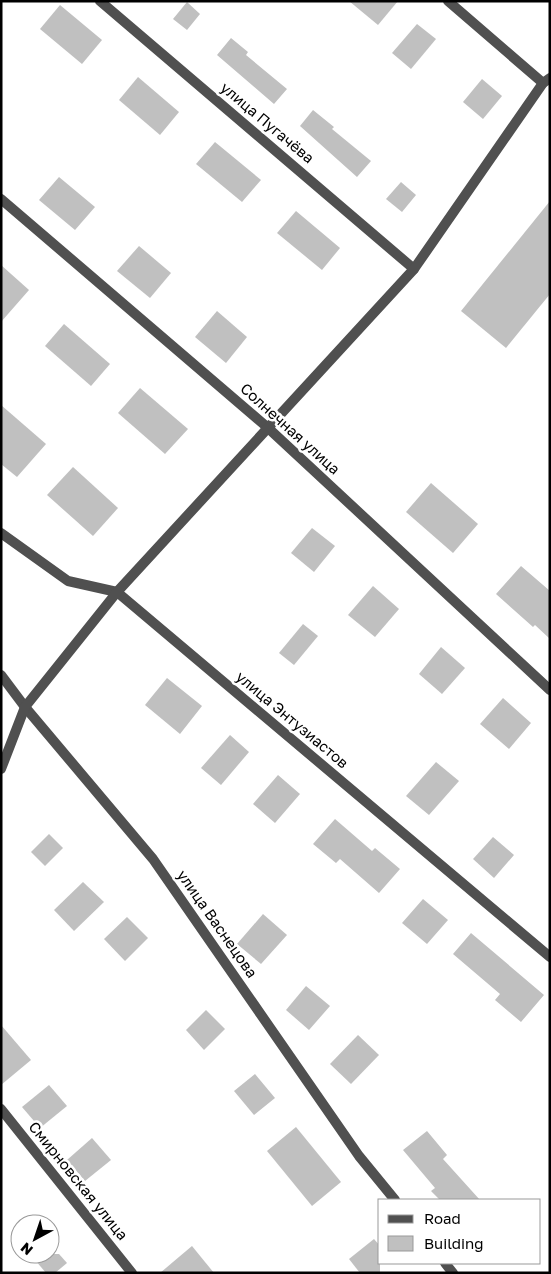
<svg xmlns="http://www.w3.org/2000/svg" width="551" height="1274" font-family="'Golos Text',sans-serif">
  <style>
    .building { fill: #c0c0c0 }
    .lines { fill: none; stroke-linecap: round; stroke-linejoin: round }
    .minor { stroke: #505050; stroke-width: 10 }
    .tertiary { stroke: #505050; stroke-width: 10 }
    .labels { text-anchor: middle; stroke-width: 5; stroke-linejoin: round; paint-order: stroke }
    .street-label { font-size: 15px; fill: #000; stroke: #fff }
  </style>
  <rect width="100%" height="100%" fill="#fff"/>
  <g class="building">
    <polygon points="349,1 398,1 378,25"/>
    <polygon points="187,2 200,14 187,30 173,19"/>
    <polygon points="60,5 102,40 82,64 40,29"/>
    <polygon points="417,24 436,39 411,69 392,53"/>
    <polygon points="231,38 248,52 246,55 287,89 274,104 217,55"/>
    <polygon points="138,77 179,112 160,135 119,100"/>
    <polygon points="482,79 502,96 483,119 463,102"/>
    <polygon points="313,110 334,127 332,129 371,161 357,177 300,126"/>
    <polygon points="215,142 261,180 242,202 196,164"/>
    <polygon points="59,177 95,207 75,230 39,200"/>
    <polygon points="401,182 416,195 402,212 386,199"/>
    <polygon points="550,201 550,294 506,348 461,311"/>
    <polygon points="296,211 340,248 322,270 277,233"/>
    <polygon points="139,246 171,273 150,298 117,271"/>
    <polygon points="1,265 29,290 1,322"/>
    <polygon points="217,311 247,337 226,363 195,337"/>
    <polygon points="64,324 110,364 91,386 45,346"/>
    <polygon points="140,388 188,429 165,454 118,413"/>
    <polygon points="1,405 46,444 17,477 1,464"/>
    <polygon points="73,467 118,508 93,536 47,495"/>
    <polygon points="431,483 478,524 453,553 406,512"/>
    <polygon points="312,528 335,546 314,572 291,553"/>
    <polygon points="521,566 550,591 550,639 535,625 533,627 496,594"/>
    <polygon points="373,586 399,609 375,637 348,615"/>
    <polygon points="303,624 318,636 294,665 279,653"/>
    <polygon points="441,647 465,668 442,694 419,674"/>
    <polygon points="167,678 202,706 180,734 145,705"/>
    <polygon points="503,698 531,723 509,749 480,724"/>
    <polygon points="230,735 249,752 221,785 201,768"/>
    <polygon points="436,762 459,781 429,815 406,796"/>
    <polygon points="278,775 300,794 275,823 253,804"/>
    <polygon points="335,819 372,851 375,848 400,869 379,893 340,859 336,863 313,844"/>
    <polygon points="49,834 63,848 45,866 31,852"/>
    <polygon points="493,837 514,855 494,878 473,859"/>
    <polygon points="83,882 104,902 74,931 54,910"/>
    <polygon points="423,899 448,920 427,944 402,923"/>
    <polygon points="263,914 287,935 261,964 237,944"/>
    <polygon points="127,917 148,938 125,961 104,939"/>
    <polygon points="471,933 544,995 521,1022 495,1000 500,994 453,954"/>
    <polygon points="306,986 330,1006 309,1030 286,1010"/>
    <polygon points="206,1010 225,1029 204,1050 186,1030"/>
    <polygon points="1,1025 31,1060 1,1085"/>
    <polygon points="358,1035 379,1055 351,1084 330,1064"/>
    <polygon points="255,1074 275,1098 254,1115 234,1091"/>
    <polygon points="49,1085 67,1106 40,1128 22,1107"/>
    <polygon points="296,1127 341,1182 312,1206 267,1151"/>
    <polygon points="427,1131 447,1155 443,1159 480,1200 440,1200 431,1191 435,1188 403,1150"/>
    <polygon points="92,1138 111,1160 85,1181 67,1160"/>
    <polygon points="374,1239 380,1246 380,1273 360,1273 349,1259"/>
    <polygon points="192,1246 214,1273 160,1273"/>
    <polygon points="30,1254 59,1254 67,1263 55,1273 46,1273"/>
  </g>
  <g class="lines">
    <g class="minor">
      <polyline points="100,1 414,269"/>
      <polyline points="448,1 543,83"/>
      <polyline points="1,199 267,427 550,690"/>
      <polyline points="1,533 68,581 117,592 550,957"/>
      <polyline points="1,675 25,707 153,859 359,1156 395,1200"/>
      <polyline points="1,1109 132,1273"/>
      <polyline points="445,1263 453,1273"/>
    </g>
    <polyline class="tertiary" points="1,769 25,707 117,592 414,269 543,83 550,78"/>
  </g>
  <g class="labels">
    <g class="street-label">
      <text transform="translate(267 123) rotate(40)" y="5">улица Пугачёва</text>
      <text transform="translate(290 429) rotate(42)" y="5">Солнечная улица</text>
      <text transform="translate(292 720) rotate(40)" y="5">улица Энтузиастов</text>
      <text transform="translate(217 924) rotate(55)" y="5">улица Васнецова</text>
      <text transform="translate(78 1181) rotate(51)" y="5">Смирновская улица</text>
    </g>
  </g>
  <rect width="551" height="1274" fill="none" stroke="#000000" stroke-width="5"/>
  <rect x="378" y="1199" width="162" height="65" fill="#ffffff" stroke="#999999"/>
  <rect x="388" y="1215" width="25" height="8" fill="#505050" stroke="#999999"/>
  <text x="424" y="1224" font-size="15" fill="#000000">Road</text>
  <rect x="388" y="1236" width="25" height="15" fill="#c0c0c0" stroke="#999999"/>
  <text x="424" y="1249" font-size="15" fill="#000000">Building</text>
  <g transform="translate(35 1239) rotate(220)"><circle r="24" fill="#ffffff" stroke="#999999"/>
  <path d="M0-4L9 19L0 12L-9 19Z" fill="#000000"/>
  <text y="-8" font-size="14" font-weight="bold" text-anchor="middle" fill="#000000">N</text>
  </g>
</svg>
